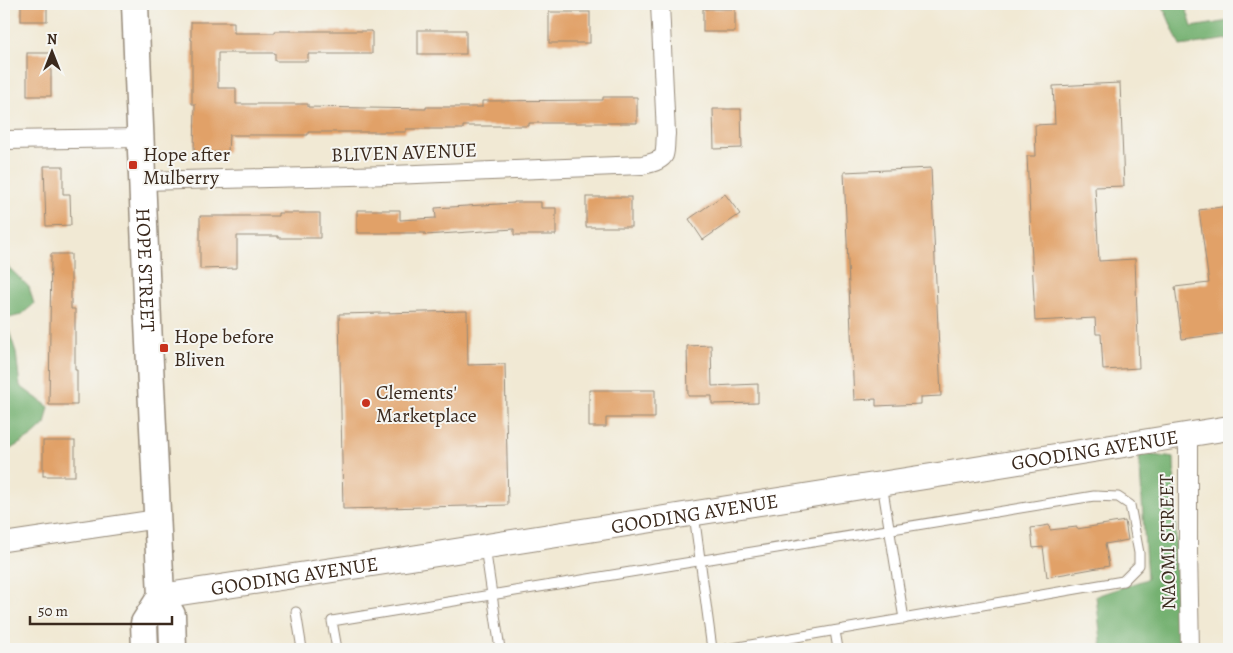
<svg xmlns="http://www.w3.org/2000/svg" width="1233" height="653" font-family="Alegreya,serif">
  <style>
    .forest { fill: #75b171; stroke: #586e48 }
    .building { fill: #e1a167 }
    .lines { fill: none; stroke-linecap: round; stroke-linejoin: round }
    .service-casing { stroke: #968a79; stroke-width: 11 }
    .minor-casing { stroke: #968a79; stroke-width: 20 }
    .secondary-casing { stroke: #968a79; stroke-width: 26 }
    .primary-casing { stroke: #968a79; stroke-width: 29 }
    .service { stroke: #fff; stroke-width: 9 }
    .minor { stroke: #fff; stroke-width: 18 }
    .secondary { stroke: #fff; stroke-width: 24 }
    .primary { stroke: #fff; stroke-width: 26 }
    .poi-dot { fill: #c8321e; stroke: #f6f6f2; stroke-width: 2 }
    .labels { text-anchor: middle; stroke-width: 4; stroke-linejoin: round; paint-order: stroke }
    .street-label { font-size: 20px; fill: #3b2a1e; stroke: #f6f6f2 }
    .poi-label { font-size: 20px; fill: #3b2a1e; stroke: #f6f6f2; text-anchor: start }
  </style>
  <rect width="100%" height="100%" fill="#f6f6f2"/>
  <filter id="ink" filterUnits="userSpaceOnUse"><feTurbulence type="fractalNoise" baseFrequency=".02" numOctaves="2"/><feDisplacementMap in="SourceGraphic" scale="10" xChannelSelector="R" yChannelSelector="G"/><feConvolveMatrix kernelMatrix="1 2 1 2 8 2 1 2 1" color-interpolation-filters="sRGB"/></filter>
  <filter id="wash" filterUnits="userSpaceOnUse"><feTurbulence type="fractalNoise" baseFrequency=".0096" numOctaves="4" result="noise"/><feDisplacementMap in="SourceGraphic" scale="20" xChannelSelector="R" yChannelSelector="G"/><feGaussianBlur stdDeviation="1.12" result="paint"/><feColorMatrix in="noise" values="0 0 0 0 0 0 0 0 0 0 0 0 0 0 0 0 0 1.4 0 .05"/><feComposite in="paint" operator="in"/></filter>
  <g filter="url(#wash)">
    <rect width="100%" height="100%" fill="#f1e9d4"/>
    <g class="forest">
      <polygon points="1162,4 1185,4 1192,27 1229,21 1229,39 1180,46"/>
      <polygon points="4,263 29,287 34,304 21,315 5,319 16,352 20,386 49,407 45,424 32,436 4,453"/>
      <polygon points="1139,453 1174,458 1179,649 1102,649 1096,596 1147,579"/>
    </g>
    <g id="blocks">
      <g class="building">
        <rect x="21" y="4" width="26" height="17"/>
        <rect x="703" y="9" width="32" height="23"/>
        <rect x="549" y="12" width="41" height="31"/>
        <polygon points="191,22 234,22 234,33 275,33 275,31 372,31 372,54 308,54 308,61 275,61 275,53 218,53 218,88 236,88 236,104 308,104 308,107 426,109 426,107 482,107 482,101 603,100 603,97 637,97 637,123 529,123 529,126 463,126 463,129 406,129 406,132 308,132 308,135 229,135 228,152 194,152 195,104 192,104 192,40 191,40"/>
        <rect x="418" y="30" width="48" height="24"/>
        <rect x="27" y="53" width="24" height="43"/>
        <polygon points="1120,83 1124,186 1095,187 1099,261 1135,259 1139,368 1103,370 1101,334 1096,334 1095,318 1035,321 1027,156 1036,156 1035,125 1055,124 1053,86"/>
        <polygon points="713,109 741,109 742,148 714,149"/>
        <polygon points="44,166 63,166 63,194 70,194 71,225 46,226"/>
        <polygon points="931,168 941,396 921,397 921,404 876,406 876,399 854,400 844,172"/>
        <polygon points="725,194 740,214 703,240 689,219"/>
        <rect x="586" y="197" width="45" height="30"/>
        <polygon points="514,202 541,202 541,208 556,208 556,235 514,235 514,229 425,235 425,233 357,233 357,210 400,210 400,220 436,218 435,208 514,203"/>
        <polygon points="1229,206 1229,333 1182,339 1175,287 1209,283 1199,210"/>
        <polygon points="278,213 320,213 320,238 278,238 278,236 237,236 237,268 200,269 200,216 278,216"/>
        <polygon points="51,254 71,254 71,309 75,309 75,370 77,370 77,405 49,405"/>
        <polygon points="467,311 468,365 505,364 508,505 343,509 339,314"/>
        <polygon points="711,345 712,386 758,384 758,403 712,404 712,396 688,396 687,346"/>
        <polygon points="589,390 655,390 655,418 606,418 606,427 589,427"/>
        <rect x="43" y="441" width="32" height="35"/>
        <polygon points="1125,521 1128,540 1105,544 1109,566 1047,577 1043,547 1033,548 1031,528 1049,525 1050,530 1077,527 1077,529"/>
      </g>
    </g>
  </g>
  <g filter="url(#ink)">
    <use href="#blocks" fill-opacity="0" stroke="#968a79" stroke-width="1"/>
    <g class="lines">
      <defs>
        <g id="service">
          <polyline points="882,484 904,619"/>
          <polyline points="694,514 712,649"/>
          <polyline points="485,547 500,649"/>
          <polyline points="296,612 302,649"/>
          <polyline points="835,631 838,649"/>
          <polyline points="337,649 332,621 1094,496 1118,497 1130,505 1139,553 1139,565 1123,581 727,649"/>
        </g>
        <g id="minor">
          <polyline points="4,140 141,138"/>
          <path d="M142 181 392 175 642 165C648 164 661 161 664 155 666 149 665 140 666 134L660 4"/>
          <polyline points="1188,435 1188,553 1190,649"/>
          <polyline points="4,542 157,519"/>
        </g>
        <g id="secondary">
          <path id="s1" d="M161 596 405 559 963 471 1229 428"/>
        </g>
        <g id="primary">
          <path id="s2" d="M135 4 148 322 161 596 172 615 173 649"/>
          <polyline points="145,649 144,623 161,596"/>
        </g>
      </defs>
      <use href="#service" class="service-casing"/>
      <use href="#minor" class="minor-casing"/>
      <use href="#secondary" class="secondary-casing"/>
      <use href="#primary" class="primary-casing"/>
      <use href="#service" class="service"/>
      <use href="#minor" class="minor"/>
      <use href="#secondary" class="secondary"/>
      <use href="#primary" class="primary"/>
    </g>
  </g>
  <g class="poi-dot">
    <rect x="128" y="160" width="10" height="10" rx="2.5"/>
    <rect x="159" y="343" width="10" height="10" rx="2.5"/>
    <circle cx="366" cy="403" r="5"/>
  </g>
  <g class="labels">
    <g class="street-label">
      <text transform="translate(404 152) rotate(-2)" y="7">BLIVEN AVENUE</text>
      <text dy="7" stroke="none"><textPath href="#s2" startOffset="266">HOPE STREET</textPath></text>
      <text dy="7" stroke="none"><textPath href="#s1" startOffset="945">GOODING AVENUE</textPath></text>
      <text dy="7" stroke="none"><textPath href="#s1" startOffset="540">GOODING AVENUE</textPath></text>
      <text transform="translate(1167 542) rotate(-91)" y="7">NAOMI STREET</text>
      <text dy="7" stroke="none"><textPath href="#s1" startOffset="135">GOODING AVENUE</textPath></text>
    </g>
    <g class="poi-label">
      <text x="143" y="161">Hope after<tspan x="143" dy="23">Mulberry</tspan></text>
      <text x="174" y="343">Hope before<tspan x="174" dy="23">Bliven</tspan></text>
      <text x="376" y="399">Clements'<tspan x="376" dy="23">Marketplace</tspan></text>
    </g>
  </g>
  <rect width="1233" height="653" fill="none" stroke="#f6f6f2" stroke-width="20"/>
  <g transform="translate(52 52)" stroke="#f6f6f2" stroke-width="4" paint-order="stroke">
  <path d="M0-4L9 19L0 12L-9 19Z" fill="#3b2a1e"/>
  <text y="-8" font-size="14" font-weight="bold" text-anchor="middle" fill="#3b2a1e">N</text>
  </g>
  <path d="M30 616v8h142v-8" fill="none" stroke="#3b2a1e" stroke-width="2.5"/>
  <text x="38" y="616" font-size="15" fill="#3b2a1e" stroke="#f6f6f2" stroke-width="4" paint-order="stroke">50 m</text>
</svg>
